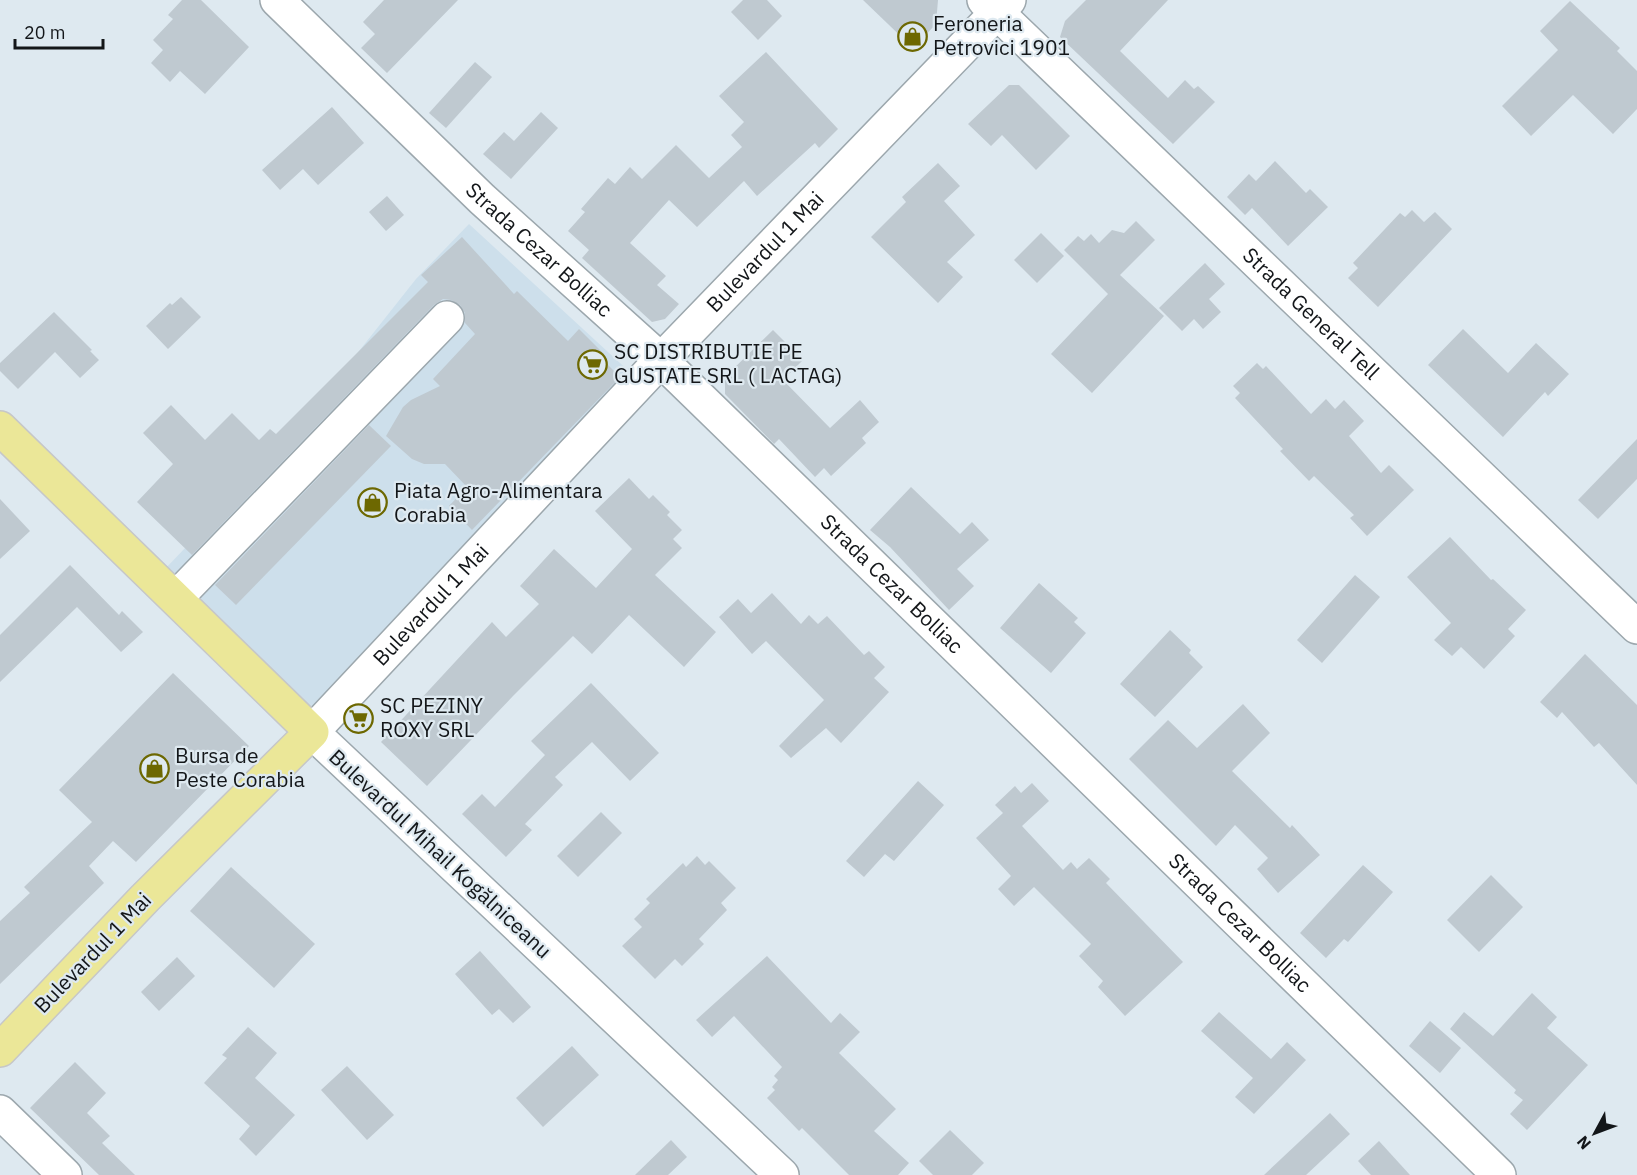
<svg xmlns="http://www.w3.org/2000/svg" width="1637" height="1175" font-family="'IBM Plex Sans',sans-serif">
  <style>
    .built { fill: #cddfeb }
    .building { fill: #bfc9d0 }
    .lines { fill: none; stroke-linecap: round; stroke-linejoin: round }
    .minor-casing { stroke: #9ca7ad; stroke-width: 36 }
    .major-casing { stroke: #c6c7c8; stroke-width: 36 }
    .minor { stroke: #fff; stroke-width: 33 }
    .major { stroke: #ebe798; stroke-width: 33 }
    .labels { text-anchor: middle; stroke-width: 4.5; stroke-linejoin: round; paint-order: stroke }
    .poi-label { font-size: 21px; fill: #131619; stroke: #dee9f0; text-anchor: start }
    .street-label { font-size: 21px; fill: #131619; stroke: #dee9f0 }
  </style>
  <rect width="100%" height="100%" fill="#dee9f0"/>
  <polygon class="built" points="469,224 633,375 312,732 165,569 291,437 416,279"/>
  <g class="building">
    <polygon points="182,0 201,0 249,47 205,94 180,71 170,82 151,63 163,50 153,40 173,19 168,15"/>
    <polygon points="384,0 458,0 387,73 361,48 375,34 363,22"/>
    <polygon points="743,0 767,0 782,16 758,40 731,12"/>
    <polygon points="863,0 938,0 936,24 913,48"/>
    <polygon points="1086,0 1168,0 1120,51 1168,98 1185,80 1194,89 1198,86 1215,102 1173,144 1060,37 1065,21"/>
    <polygon points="1570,1 1620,48 1617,51 1637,71 1637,109 1613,134 1573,95 1531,136 1502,106 1558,50 1540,31"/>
    <polygon points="766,52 838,129 819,148 815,143 757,196 744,181 697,227 669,200 630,243 666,276 657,285 679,304 665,319 652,322 582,258 589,250 568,231 585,212 581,209 608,178 615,184 630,167 642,179 676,145 709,178 742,147 731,135 744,122 719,96"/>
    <polygon points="475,62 492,77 446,128 429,113"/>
    <polygon points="1009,85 1019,85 1070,136 1036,170 1002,135 991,146 968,124"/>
    <polygon points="332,107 364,143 318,185 303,169 280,190 262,170"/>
    <polygon points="541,112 558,128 511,179 483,154 504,132 514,141"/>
    <polygon points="1275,161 1306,193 1310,189 1328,207 1288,246 1252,208 1245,215 1227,197 1249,174 1256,181"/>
    <polygon points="938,163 960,186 944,201 975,235 947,262 963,277 938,303 871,237 906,202 902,197"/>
    <polygon points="387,196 404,215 386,231 369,212"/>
    <polygon points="1412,210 1424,222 1435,212 1452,229 1378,307 1348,278 1358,268 1353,263 1400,213 1405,217"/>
    <polygon points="1136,221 1155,240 1120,275 1164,316 1092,393 1051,354 1108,294 1064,250 1078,236 1084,241 1091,234 1099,243 1112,230 1124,233"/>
    <polygon points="1041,233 1064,256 1037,283 1014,260"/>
    <polygon points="462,237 514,294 517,291 568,341 579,329 604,354 600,357 620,377 472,530 449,506 467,487 445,464 424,464 412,459 386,436 403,407 411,400 440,386 433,379 475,334 465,323 465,313 460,305 451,300 443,299 434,305 192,555 137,502 173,464 143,433 171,405 205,440 232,413 259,440 270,429 276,434 428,282 421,275"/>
    <polygon points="1205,263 1225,284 1209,299 1221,312 1203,329 1194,319 1182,331 1159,308"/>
    <polygon points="181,297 201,317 168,349 146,326 170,303 172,305"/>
    <polygon points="54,312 92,350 90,351 99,360 80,378 55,352 18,389 0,371 0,363"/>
    <polygon points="1463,329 1508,373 1536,343 1569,374 1548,396 1545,392 1503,437 1428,365"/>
    <polygon points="773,330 803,360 783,380 830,428 860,400 879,422 862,438 866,443 831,476 824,468 815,477 779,439 774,444 725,394 725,377"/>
    <polygon points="1257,363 1263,369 1266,366 1311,414 1326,399 1335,409 1344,400 1364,421 1349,436 1381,473 1389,465 1414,490 1367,536 1350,518 1354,515 1314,476 1309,481 1280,451 1283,449 1235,398 1240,393 1233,386"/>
    <polygon points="369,425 391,446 236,605 215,585"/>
    <polygon points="1637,439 1637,479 1598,519 1578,500"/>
    <polygon points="629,478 649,499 653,495 670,512 667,515 682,530 673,539 682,548 655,575 716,632 684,667 629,615 592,654 573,636 513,696 427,786 381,742 492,622 506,637 539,604 520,586 554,549 596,588 632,549 595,511"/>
    <polygon points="911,487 960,534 972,522 989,540 957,569 974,586 949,610 890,547 870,530"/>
    <polygon points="0,499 30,531 0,559"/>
    <polygon points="1450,537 1491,580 1493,579 1526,610 1508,629 1515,636 1484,669 1461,647 1452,656 1434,640 1451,623 1407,577"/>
    <polygon points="70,565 119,615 122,611 143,632 121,652 77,607 0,682 0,635"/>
    <polygon points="1355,575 1380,597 1322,663 1297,640"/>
    <polygon points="1039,583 1078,618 1074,622 1086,633 1051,673 1000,628"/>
    <polygon points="772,593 801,624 809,615 818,624 827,616 864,655 869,651 885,667 874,678 889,692 841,743 826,728 791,758 779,746 824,700 766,641 752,654 719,617 738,599 751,613"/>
    <polygon points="1170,630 1191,650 1189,653 1203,667 1155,717 1120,684"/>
    <polygon points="1585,654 1637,705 1637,785 1599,743 1594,747 1562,712 1557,718 1540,702"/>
    <polygon points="173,673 249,746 136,862 113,841 89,866 104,883 0,984 0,921 30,893 24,887 92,822 59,790"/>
    <polygon points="591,683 659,753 630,781 592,742 555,777 563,785 525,824 532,830 506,857 462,814 482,794 495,807 545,755 531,741"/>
    <polygon points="1243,704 1270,733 1232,771 1290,828 1292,825 1320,855 1278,893 1257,869 1268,858 1235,825 1216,846 1129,759 1168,720 1197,748"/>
    <polygon points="918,781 944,805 894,861 885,854 864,877 846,861"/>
    <polygon points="1032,783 1049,801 1022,826 1063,870 1071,862 1077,869 1089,858 1110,879 1106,883 1183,962 1125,1016 1098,987 1103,981 1079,956 1091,944 1034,887 1014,906 998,889 1011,876 976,838 1003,813 995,805 1015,786 1021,793"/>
    <polygon points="601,812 622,833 578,877 557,856"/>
    <polygon points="697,856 705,865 709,861 736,888 721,903 727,910 699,939 704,944 682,966 675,959 655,979 622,946 642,927 634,919 650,903 646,899 683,863 686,867"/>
    <polygon points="1363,865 1393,892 1348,942 1344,939 1326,958 1300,933"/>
    <polygon points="231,867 315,944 274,988 190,911"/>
    <polygon points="1491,875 1523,907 1479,952 1447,920"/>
    <polygon points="480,951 531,1007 513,1023 499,1009 492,1015 455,974"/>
    <polygon points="767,956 831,1023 840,1013 860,1032 839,1053 896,1109 874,1131 909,1163 898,1175 849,1175 802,1128 799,1131 767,1098 775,1090 772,1087 778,1080 774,1076 782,1067 734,1016 712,1037 696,1020"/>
    <polygon points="177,957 195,976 159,1011 141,992"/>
    <polygon points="1532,993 1557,1017 1547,1028 1588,1065 1527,1130 1510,1114 1523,1100 1514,1093 1516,1090 1450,1029 1464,1012 1493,1036"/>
    <polygon points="1219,1012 1271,1059 1287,1042 1306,1060 1254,1114 1235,1097 1253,1078 1201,1031"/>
    <polygon points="1430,1021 1461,1048 1440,1073 1409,1046"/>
    <polygon points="248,1027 277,1053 255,1078 295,1115 256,1156 239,1139 250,1126 204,1083 227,1058 222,1055"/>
    <polygon points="572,1046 599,1075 543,1127 516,1098"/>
    <polygon points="75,1062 106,1093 87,1113 110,1136 102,1143 135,1175 99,1175 30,1108"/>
    <polygon points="347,1066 394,1115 367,1140 321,1090"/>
    <polygon points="1330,1113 1350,1134 1306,1175 1264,1175"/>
    <polygon points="950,1130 984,1163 972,1175 933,1175 919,1161"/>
    <polygon points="671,1140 687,1157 668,1175 635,1175"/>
    <polygon points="1379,1141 1410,1175 1371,1175 1358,1161"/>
  </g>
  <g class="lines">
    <defs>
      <g id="minor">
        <path id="s1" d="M277 0 482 199 661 360 1499 1175"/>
        <path id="s2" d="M984 0 1637 627"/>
        <polyline points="176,598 447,318"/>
        <polyline points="0,1112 65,1175"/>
        <path id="s3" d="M782 1175 312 732 661 360 1009 0"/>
      </g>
      <polyline id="major" points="0,428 312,732 145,898 0,1050"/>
    </defs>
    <use href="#minor" class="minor-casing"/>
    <use href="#major" class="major-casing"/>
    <use href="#minor" class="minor"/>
    <use href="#major" class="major"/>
  </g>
  <defs>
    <symbol id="shop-ring" viewBox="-11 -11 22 22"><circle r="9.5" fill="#dee9f0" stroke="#6d6801" stroke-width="1.5"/><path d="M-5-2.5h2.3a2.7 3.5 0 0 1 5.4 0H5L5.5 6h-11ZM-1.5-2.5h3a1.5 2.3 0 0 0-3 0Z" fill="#6d6801"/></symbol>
    <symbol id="supermarket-ring" viewBox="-11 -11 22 22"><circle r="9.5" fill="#dee9f0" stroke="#6d6801" stroke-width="1.5"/><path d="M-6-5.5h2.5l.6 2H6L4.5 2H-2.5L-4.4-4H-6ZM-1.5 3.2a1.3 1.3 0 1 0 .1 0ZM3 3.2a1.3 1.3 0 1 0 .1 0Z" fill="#6d6801"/></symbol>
  </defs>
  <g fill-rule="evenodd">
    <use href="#shop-ring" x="896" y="20" width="33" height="33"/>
    <use href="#supermarket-ring" x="576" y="348" width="33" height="33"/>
    <use href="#shop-ring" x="356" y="486" width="33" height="33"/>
    <use href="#supermarket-ring" x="342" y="702" width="33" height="33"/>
    <use href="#shop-ring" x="138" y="752" width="33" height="33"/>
  </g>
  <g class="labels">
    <g class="poi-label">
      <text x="933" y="31">Feroneria<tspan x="933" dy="24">Petrovici 1901</tspan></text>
      <text x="614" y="359">SC DISTRIBUTIE PE<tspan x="614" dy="24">GUSTATE SRL ( LACTAG)</tspan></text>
      <text x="394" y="498">Piata Agro-Alimentara<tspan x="394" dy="24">Corabia</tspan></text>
      <text x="380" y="713">SC PEZINY<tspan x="380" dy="24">ROXY SRL</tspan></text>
      <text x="175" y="763">Bursa de<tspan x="175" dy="24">Peste Corabia</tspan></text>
    </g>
    <g class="street-label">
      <text dy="7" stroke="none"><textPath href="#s1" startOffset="362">Strada Cezar Bolliac</textPath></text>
      <text dy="7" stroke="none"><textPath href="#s3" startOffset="1306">Bulevardul 1 Mai</textPath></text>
      <text dy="7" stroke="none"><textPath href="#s2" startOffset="453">Strada General Tell</textPath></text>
      <text dy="7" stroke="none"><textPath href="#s1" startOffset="848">Strada Cezar Bolliac</textPath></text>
      <text dy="7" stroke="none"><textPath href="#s3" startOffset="820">Bulevardul 1 Mai</textPath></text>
      <text transform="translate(440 854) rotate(43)" y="7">Bulevardul Mihail Kogălniceanu</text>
      <text dy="7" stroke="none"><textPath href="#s1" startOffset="1334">Strada Cezar Bolliac</textPath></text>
      <text transform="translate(93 953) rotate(-46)" y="7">Bulevardul 1 Mai</text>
    </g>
  </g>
  <g transform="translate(1595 1133) rotate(229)" stroke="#dee9f0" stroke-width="4.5" paint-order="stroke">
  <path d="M0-4.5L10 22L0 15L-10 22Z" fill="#131619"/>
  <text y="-9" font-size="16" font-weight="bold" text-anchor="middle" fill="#131619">N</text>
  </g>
  <path d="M15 39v9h88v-9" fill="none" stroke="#131619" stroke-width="3"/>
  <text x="24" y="39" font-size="18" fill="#131619" stroke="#dee9f0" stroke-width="4.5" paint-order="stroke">20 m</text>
</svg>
